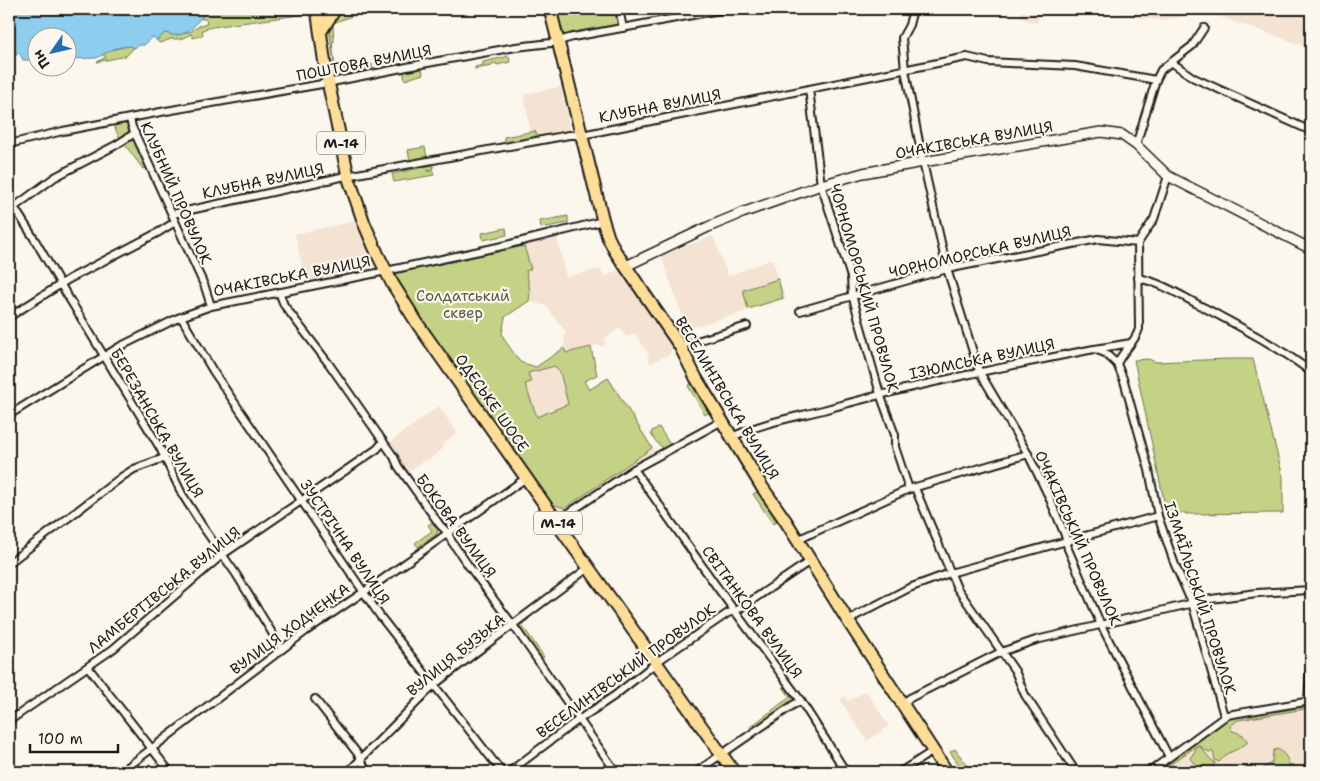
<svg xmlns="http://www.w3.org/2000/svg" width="1320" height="781" font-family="'Shantell Sans',sans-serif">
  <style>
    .built { fill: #f4e2d3 }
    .green { fill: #c4d286; stroke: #707751; fill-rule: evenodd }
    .water { fill: #8dcdee; stroke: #60869a }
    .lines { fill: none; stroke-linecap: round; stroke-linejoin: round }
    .street-casing { stroke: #1c1c1c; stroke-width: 10 }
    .secondary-casing { stroke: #1c1c1c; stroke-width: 12 }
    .highway-casing { stroke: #1c1c1c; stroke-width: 15 }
    .street { stroke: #fbf7ec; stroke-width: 6 }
    .secondary { stroke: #fbf7ec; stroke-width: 9 }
    .highway { stroke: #fedd96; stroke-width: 11 }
    .labels { text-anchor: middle; stroke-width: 4.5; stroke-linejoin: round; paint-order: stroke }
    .shield { fill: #fbf7ec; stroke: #5f5e5a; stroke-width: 1 }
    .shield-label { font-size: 14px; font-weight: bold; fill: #1c1c1c }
    .street-label { font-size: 15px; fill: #1c1c1c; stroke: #fbf7ec }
    .park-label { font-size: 15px; fill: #575c41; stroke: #fbf7ec }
  </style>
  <rect width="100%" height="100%" fill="#fbf7ec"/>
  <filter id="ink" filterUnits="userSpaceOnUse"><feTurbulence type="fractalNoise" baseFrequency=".02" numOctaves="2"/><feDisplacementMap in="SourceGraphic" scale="10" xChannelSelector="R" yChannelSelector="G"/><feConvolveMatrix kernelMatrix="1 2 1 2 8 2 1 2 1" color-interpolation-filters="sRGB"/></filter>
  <g filter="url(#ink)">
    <g class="built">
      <polygon points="1021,9 1041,9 1037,23 1020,18"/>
      <polygon points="1082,9 1185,9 1183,17 1161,20 1140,18 1130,14 1092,12"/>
      <polygon points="1206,9 1311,9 1311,48 1212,14"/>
      <polygon points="561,87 570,128 567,132 532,138 524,94"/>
      <polygon points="359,220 378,267 376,270 306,284 295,234"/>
      <polygon points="713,236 728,276 772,259 786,299 687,329 661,255"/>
      <polygon points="557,237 566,277 600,269 605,277 617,270 621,272 671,346 672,349 669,355 650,363 647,356 649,354 634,333 626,337 620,328 604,339 606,344 601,347 600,345 566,353 564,348 565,331 546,306 529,301 530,291 526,271 527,257 524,246"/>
      <polygon points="555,366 560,371 567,398 589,390 588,389 609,377 654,449 650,455 558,514 503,438 537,418 525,384 528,373"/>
      <polygon points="439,406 457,433 442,445 443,448 439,452 428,460 427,458 407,473 391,450 390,442"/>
      <polygon points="866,691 889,726 866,742 867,740 840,700 845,696 848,701"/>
      <polygon points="1311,708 1311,772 1159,772 1230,721"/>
    </g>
    <g class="green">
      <polygon points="206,9 314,9 314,13 212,27 202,30 203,35 193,38 191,34 181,39 171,39 160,43 156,40 164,33 177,35 187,32 190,32 199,26 207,24 206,19 201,19"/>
      <polygon points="341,9 371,9 333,23 334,42 332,42 335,69 352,67 353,68 372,64 372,68 370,71 339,78 336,77 335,69 329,28"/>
      <polygon points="554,9 618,9 620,19 616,25 611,27 566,36 564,35 560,30"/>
      <polygon points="129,46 134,48 126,56 97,62 106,57 103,55 110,50"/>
      <polygon points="509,56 510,62 497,65 496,63 492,64 492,66 475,69 475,67 483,65 483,62"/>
      <polygon points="422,67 423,74 405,80 403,70"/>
      <polygon points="122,123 127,125 130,129 129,133 120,139 113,124"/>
      <polygon points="535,131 537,135 532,138 505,143 504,137"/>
      <polygon points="130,140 136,141 149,167 143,169 126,146 125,142"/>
      <polygon points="425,147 427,158 410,161 408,150"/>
      <polygon points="433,165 434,169 427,171 433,171 434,175 394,182 392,174"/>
      <polygon points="568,216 568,223 541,228 540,221"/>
      <polygon points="506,228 507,235 483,240 482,233"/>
      <path d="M524 246 531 269 526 271 530 291 529 301 505 317 502 334 506 342 520 362 536 367 564 348 566 353 591 347 597 375 584 381 589 390 608 378 652 448 565 508 552 504 505 437 503 438 441 351 393 275 397 273ZM555 366 560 372 568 404 537 417 525 384 531 382 528 373Z"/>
      <polygon points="778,279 783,298 748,309 743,290"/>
      <polygon points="1148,359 1156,362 1227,359 1253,359 1283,477 1283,513 1186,514 1186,513 1167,515 1134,360"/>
      <polygon points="692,383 710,412 705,415 688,386"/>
      <path d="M659 427 671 446 702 429 672 447C661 451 656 442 651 434L652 431Z"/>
      <polygon points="758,491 777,522 773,524 753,494"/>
      <polygon points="434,521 438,525 437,534 418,547 415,543 432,531 428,525"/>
      <polygon points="527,617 529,619 522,625 544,657 539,660 519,627 518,624"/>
      <polygon points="783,687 787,688 793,700 753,730 750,727 790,697"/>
      <path d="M1311 703V708L1238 720 1230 726 1231 730 1243 735 1248 742C1242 747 1236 750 1229 753 1224 756 1223 759 1219 762L1215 760 1213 752H1209L1198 745 1159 772H1153L1227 717Z"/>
      <path d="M1198 746C1206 750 1207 759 1215 762V764L1207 771 1197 772 1195 765 1190 758 1195 751V747Z"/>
      <polygon points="955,749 972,772 964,772 950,752"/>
      <path d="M1277 749C1286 753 1292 764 1287 772H1259L1272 762 1273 751Z"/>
    </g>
    <path class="water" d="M9 9H206C199 20 192 34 176 35 172 36 168 33 165 33L157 40 153 37 144 45H140L134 48 129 46 116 48 96 58 68 59V38H38L37 60H23L20 54 17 52 16 56 9 60Z"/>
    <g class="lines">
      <defs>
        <g id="street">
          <polyline points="619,9 623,28"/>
          <polyline points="913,9 909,25 902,38 905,70 923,162 947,269 979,371 1028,454 1048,495 1065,535 1068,549 1101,625 1169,757"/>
          <polyline points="1171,62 1194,78 1311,131"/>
          <polyline points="809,89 821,185 851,277 852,295 880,394 895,435 895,447 909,489"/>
          <polyline points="130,119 132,127 205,287 211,306"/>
          <polyline points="9,144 63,131 166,111 322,84 422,64 516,47 551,43 573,37 725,9"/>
          <polyline points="1136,145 1156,80 1161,70 1192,46 1204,28"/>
          <path d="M1168 176 1154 219 1138 243 1139 329C1135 343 1122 351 1117 364L1124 381 1149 470 1158 516 1175 565 1192 603 1224 716"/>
          <polyline points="14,207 35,240 64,290 160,448 182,494 203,527 236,574 282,649"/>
          <polyline points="9,211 55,177 116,145 135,133"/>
          <polyline points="172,214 341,177 569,135 582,135 967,57 988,62 1075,66 1156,80"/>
          <path d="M1138 278C1163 283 1183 297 1205 308 1242 328 1278 346 1311 372"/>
          <polyline points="279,292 284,305 329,364 394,457 398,466 440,525 448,533 452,542 468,565 513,625 616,772"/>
          <polyline points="800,311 947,269 1098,239 1138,243"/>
          <polyline points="9,317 69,279 159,232 175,222"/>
          <polyline points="181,317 213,371 380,616 502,772"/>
          <polyline points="680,346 747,326"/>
          <polyline points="1095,349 1131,343"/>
          <polyline points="9,415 119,347 178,318 211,306 372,274 498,247 603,221"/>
          <path d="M732 437C761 423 792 418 823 410 912 385 1003 367 1094 349L1105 353 1117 364"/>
          <polyline points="634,469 717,587 801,701 846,772"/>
          <polyline points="915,488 957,588 1015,671 1025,695 1076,772"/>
          <polyline points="557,521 634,469 722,421"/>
          <polyline points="797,540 909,489 1028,454"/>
          <polyline points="9,563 123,476 134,469 164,458"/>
          <polyline points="849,622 857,615 909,588 950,573 1158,516"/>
          <polyline points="88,667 170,772"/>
          <polyline points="315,699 361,758 366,772"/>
          <polyline points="1308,702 1311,657"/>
          <polyline points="902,704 910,698 1001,652 1036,640 1211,599 1257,593 1311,590"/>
          <polyline points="9,721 113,649 222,555 377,449 383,442"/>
          <polyline points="121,772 306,631 380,581 526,478"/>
          <polyline points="348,772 434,685 474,654 588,568"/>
          <polyline points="509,772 574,723 614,696 661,659 728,613 736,611 810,561"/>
          <polyline points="696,772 793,705 801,701"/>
          <polyline points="900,772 933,751"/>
          <polyline points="1149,772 1227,715 1311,701"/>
        </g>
        <polyline id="secondary" points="626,266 708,227 742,213 821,185 863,173 923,162 1101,132 1122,135 1136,145 1168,176 1311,249"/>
        <g id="highway">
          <polyline points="317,9 326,72 348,176 364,223 377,253 392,283 419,326 555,519 561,529 734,772"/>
          <polyline points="550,9 603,221 608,237 615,251 680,346 696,378 762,487 785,520 850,624 947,772"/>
          <polyline points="321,31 335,9"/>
        </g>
      </defs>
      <use href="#street" class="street-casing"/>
      <use href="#secondary" class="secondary-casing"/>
      <use href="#highway" class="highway-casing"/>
      <use href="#street" class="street"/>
      <use href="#secondary" class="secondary"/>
      <use href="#highway" class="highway"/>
    </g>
  </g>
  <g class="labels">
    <g class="shield">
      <rect x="317" y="131.5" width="48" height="23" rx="4"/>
      <rect x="534" y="511.5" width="48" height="23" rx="4"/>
    </g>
    <g class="shield-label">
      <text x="341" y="148">М-14</text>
      <text x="558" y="528">М-14</text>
    </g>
    <g class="street-label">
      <text transform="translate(364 63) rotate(-11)" y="5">ПОШТОВА ВУЛИЦЯ</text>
      <text transform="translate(660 106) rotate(-11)" y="5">КЛУБНА ВУЛИЦЯ</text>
      <text transform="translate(974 140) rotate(-10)" y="5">ОЧАКІВСЬКА ВУЛИЦЯ</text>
      <text transform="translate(263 181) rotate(-12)" y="5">КЛУБНА ВУЛИЦЯ</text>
      <text transform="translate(176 193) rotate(66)" y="5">КЛУБНИЙ ПРОВУЛОК</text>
      <text transform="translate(980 252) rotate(-13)" y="5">ЧОРНОМОРСЬКА ВУЛИЦЯ</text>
      <text transform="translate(292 276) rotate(-11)" y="5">ОЧАКІВСЬКА ВУЛИЦЯ</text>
      <text transform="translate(864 288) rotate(74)" y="5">ЧОРНОМОРСЬКИЙ ПРОВУЛОК</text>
      <text transform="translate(982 359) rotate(-12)" y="5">ІЗЮМСЬКА ВУЛИЦЯ</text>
      <text transform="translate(727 398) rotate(59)" y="5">ВЕСЕЛИНІВСЬКА ВУЛИЦЯ</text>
      <text transform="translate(492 403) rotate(55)" y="5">ОДЕСЬКЕ ШОСЕ</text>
      <text transform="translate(157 423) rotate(60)" y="5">БЕРЕЗАНСЬКА ВУЛИЦЯ</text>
      <text transform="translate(456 526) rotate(54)" y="5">БОКОВА ВУЛИЦЯ</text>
      <text transform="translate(1078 538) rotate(66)" y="5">ОЧАКІВСЬКИЙ ПРОВУЛОК</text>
      <text transform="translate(345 542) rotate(56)" y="5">ЗУСТРІЧНА ВУЛИЦЯ</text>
      <text transform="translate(164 590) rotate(-39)" y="5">ЛАМБЕРТІВСЬКА ВУЛИЦЯ</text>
      <text transform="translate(1200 598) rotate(72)" y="5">ІЗМАЇЛЬСЬКИЙ ПРОВУЛОК</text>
      <text transform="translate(752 612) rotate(54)" y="5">СВІТАНКОВА ВУЛИЦЯ</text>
      <text transform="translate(290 629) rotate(-36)" y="5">ВУЛИЦЯ ХОДЧЕНКА</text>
      <text transform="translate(456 655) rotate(-39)" y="5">ВУЛИЦЯ БУЗЬКА</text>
      <text transform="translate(626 671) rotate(-36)" y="5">ВЕСЕЛИНІВСЬКИЙ ПРОВУЛОК</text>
    </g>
    <g class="park-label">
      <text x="463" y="301">Солдатський<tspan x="463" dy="17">сквер</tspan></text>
    </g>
  </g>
  <rect width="1320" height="781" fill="none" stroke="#fbf7ec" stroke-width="30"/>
  <rect x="15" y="15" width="1290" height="751" fill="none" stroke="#1c1c1c" stroke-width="2" filter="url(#ink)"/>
  <g transform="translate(52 52) rotate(236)"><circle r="24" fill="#fbf7ec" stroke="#a29f99"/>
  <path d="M0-4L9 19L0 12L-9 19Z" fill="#1f6fb2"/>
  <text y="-8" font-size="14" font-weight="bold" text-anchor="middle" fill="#1c1c1c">Пн</text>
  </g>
  <path d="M30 744v8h88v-8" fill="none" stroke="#1c1c1c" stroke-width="2.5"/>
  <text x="38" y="744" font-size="15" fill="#1c1c1c" stroke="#fbf7ec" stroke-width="4" paint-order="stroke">100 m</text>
</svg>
